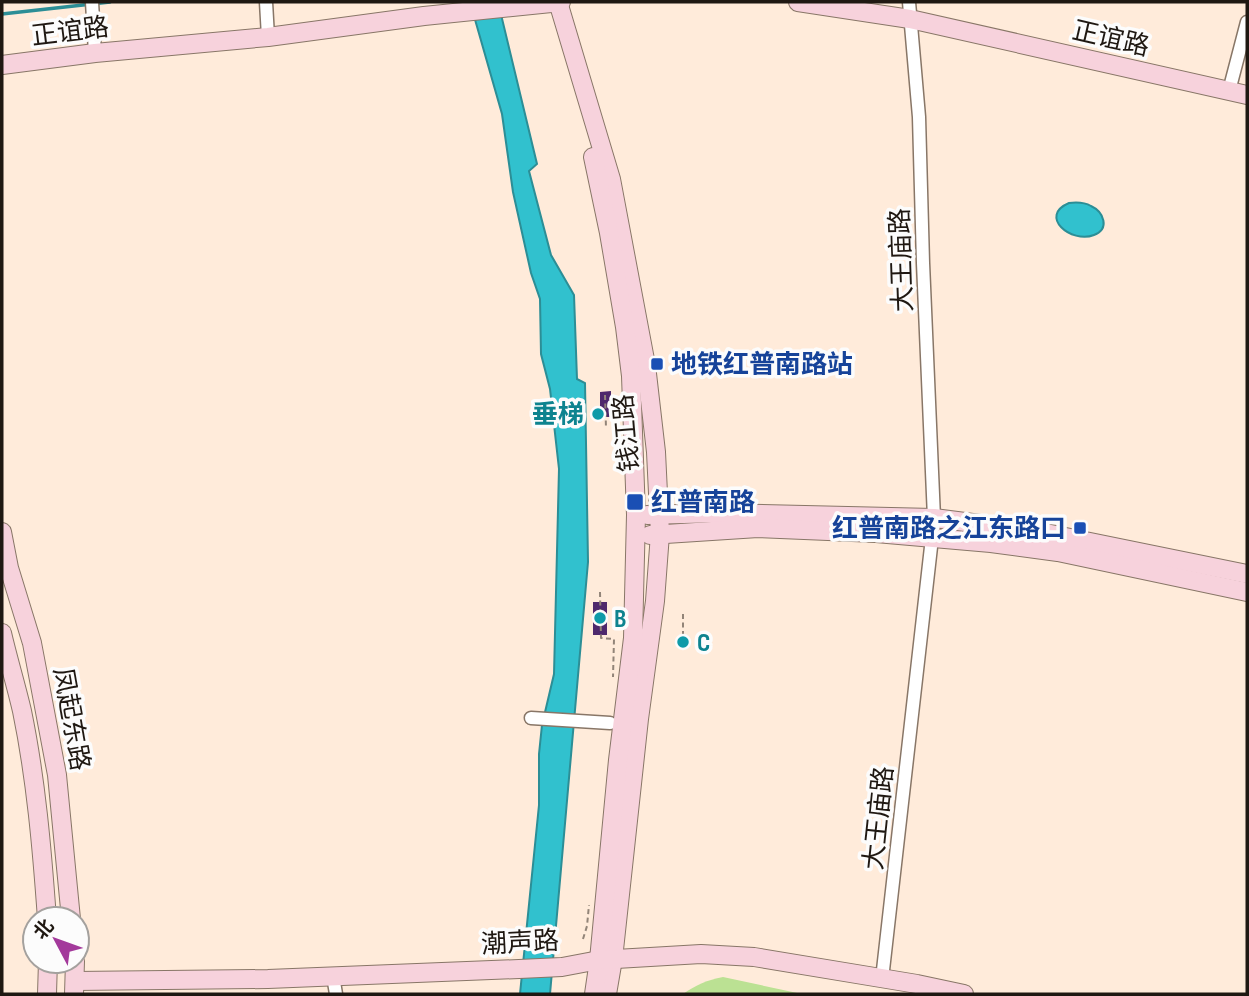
<svg xmlns="http://www.w3.org/2000/svg" width="1249" height="996" font-family="'Sofia Sans Condensed','Noto Sans SC',sans-serif">
  <style>
    .green { fill: #bbe193 }
    .water { fill: #31c1ce; stroke: #2c8e96; stroke-width: 2 }
    .lines { fill: none; stroke-linecap: round; stroke-linejoin: round }
    .stream { stroke: #2c8e96; stroke-width: 3.5 }
    .building { fill: #4e286c }
    .street-casing { stroke: #887667; stroke-width: 15 }
    .secondary-casing { stroke: #887667; stroke-width: 20 }
    .path { stroke: #928478; stroke-width: 2; stroke-dasharray: 5 3.5; stroke-linecap: butt }
    .street { stroke: #fff; stroke-width: 12 }
    .secondary { stroke: #f7d2dc; stroke-width: 18 }
    .transit-dot { fill: #1a4fb4; stroke: #fcfcfc; stroke-width: 2.5 }
    .culture-dot { fill: #0f9aa8; stroke: #fcfcfc; stroke-width: 2.5 }
    .labels { text-anchor: middle; stroke-width: 7; stroke-linejoin: round; paint-order: stroke }
    .street-label { font-size: 26px; fill: #1f1812; stroke: #fcfcfc }
    .transit-label { font-size: 26px; font-weight: bold; fill: #164399; stroke: #fcfcfc; text-anchor: start }
    .culture-label { font-size: 26px; font-weight: bold; fill: #0d838f; stroke: #fcfcfc; text-anchor: start }
  </style>
  <rect width="100%" height="100%" fill="#ffebda"/>
  <path class="green" d="M723 977 802 994H683C696 985 707 980 723 977Z"/>
  <g class="water">
    <polygon points="470,2 498,2 537,164 529,171 551,255 574,295 577,379 585,383 588,562 550,994 520,994 539,805 539,754 542,725 554,674 559,469 550,389 541,354 540,299 531,273 513,192 502,114"/>
    <path d="M1069 203C1077 202 1084 202 1091 206 1104 212 1110 229 1094 235 1071 244 1038 216 1069 203Z"/>
  </g>
  <g class="lines">
    <polyline class="stream" points="2,14 110,2"/>
  </g>
  <g class="building">
    <polygon points="611,391 611,417 600,417 600,392"/>
    <rect x="593" y="602" width="14" height="33"/>
  </g>
  <g class="lines">
    <defs>
      <g id="street">
        <polyline points="92,2 95,53"/>
        <polyline points="266,2 268,37"/>
        <polyline points="909,2 919,117 923,263 934,518"/>
        <polyline points="1229,91 1247,22"/>
        <polyline points="531,718 610,723"/>
        <polyline points="333,976 336,994"/>
        <polyline points="882,979 932,538"/>
      </g>
      <g id="secondary">
        <polyline points="558,2 611,179 646,365 656,452 660,534 655,601 639,719 613,959 607,994"/>
        <polyline points="798,2 910,19 1247,95"/>
        <polyline points="2,65 95,53 268,37 424,16 561,2"/>
        <polyline points="593,157 609,233 625,327 631,376 636,515 633,638 618,760 599,960 594,994"/>
        <polyline points="647,515 719,513 934,518 1036,531 1247,574"/>
        <polyline points="2,532 9,568 32,643 57,775 71,919"/>
        <polyline points="650,535 758,528 876,533 991,543 1058,552 1247,592"/>
        <path d="M2 633C8 659 16 685 22 711 36 779 42 849 47 919"/>
        <polyline points="75,981 268,979 519,969 562,967 599,960 701,954 754,957 917,984 964,994"/>
        <polyline points="47,994 48,961"/>
        <polyline points="74,994 75,961"/>
      </g>
    </defs>
    <use href="#street" class="street-casing"/>
    <use href="#secondary" class="secondary-casing"/>
    <g class="path">
      <polyline points="605,395 606,428"/>
      <polyline points="600,592 601,638 614,639 613,677"/>
      <polyline points="683,614 683,647"/>
      <polyline points="583,939 587,926 589,905"/>
    </g>
    <use href="#street" class="street"/>
    <use href="#secondary" class="secondary"/>
  </g>
  <g class="transit-dot">
    <rect x="650" y="357" width="14" height="14" rx="3.5"/>
    <rect x="626" y="493" width="18" height="18" rx="3.5"/>
    <rect x="1073" y="521" width="14" height="14" rx="3.5"/>
  </g>
  <g class="culture-dot">
    <circle cx="598" cy="414" r="7"/>
    <circle cx="600" cy="618" r="7"/>
    <circle cx="683" cy="642" r="7"/>
  </g>
  <g class="labels">
    <g class="street-label">
      <text transform="translate(70 31) rotate(-7)" y="9">正谊路</text>
      <text transform="translate(1111 38) rotate(13)" y="9">正谊路</text>
      <text transform="translate(901 260) rotate(-92)" y="9">大王庙路</text>
      <text transform="translate(626 433) rotate(-95)" y="9">钱江路</text>
      <text transform="translate(72 719) rotate(80)" y="9">凤起东路</text>
      <text transform="translate(878 818) rotate(-84)" y="9">大王庙路</text>
      <text transform="translate(520 942) rotate(-3)" y="9">潮声路</text>
    </g>
    <g class="transit-label">
      <text x="671" y="373">地铁红普南路站</text>
      <text x="651" y="511">红普南路</text>
      <text x="1066" y="537" text-anchor="end">红普南路之江东路口</text>
    </g>
    <g class="culture-label">
      <text x="584" y="423" text-anchor="end">垂梯</text>
      <text x="614" y="627">B</text>
      <text x="697" y="651">C</text>
    </g>
  </g>
  <rect width="1249" height="996" fill="none" stroke="#1f1812" stroke-width="7"/>
  <g transform="translate(56 940) rotate(311)"><circle r="33" fill="#fcfcfc" stroke="#a4a19e" stroke-width="2"/>
  <path d="M0-5L12 26L0 18L-12 26Z" fill="#a3399b"/>
  <text y="-10" font-size="19" font-weight="bold" text-anchor="middle" fill="#1f1812">北</text>
  </g>
</svg>
